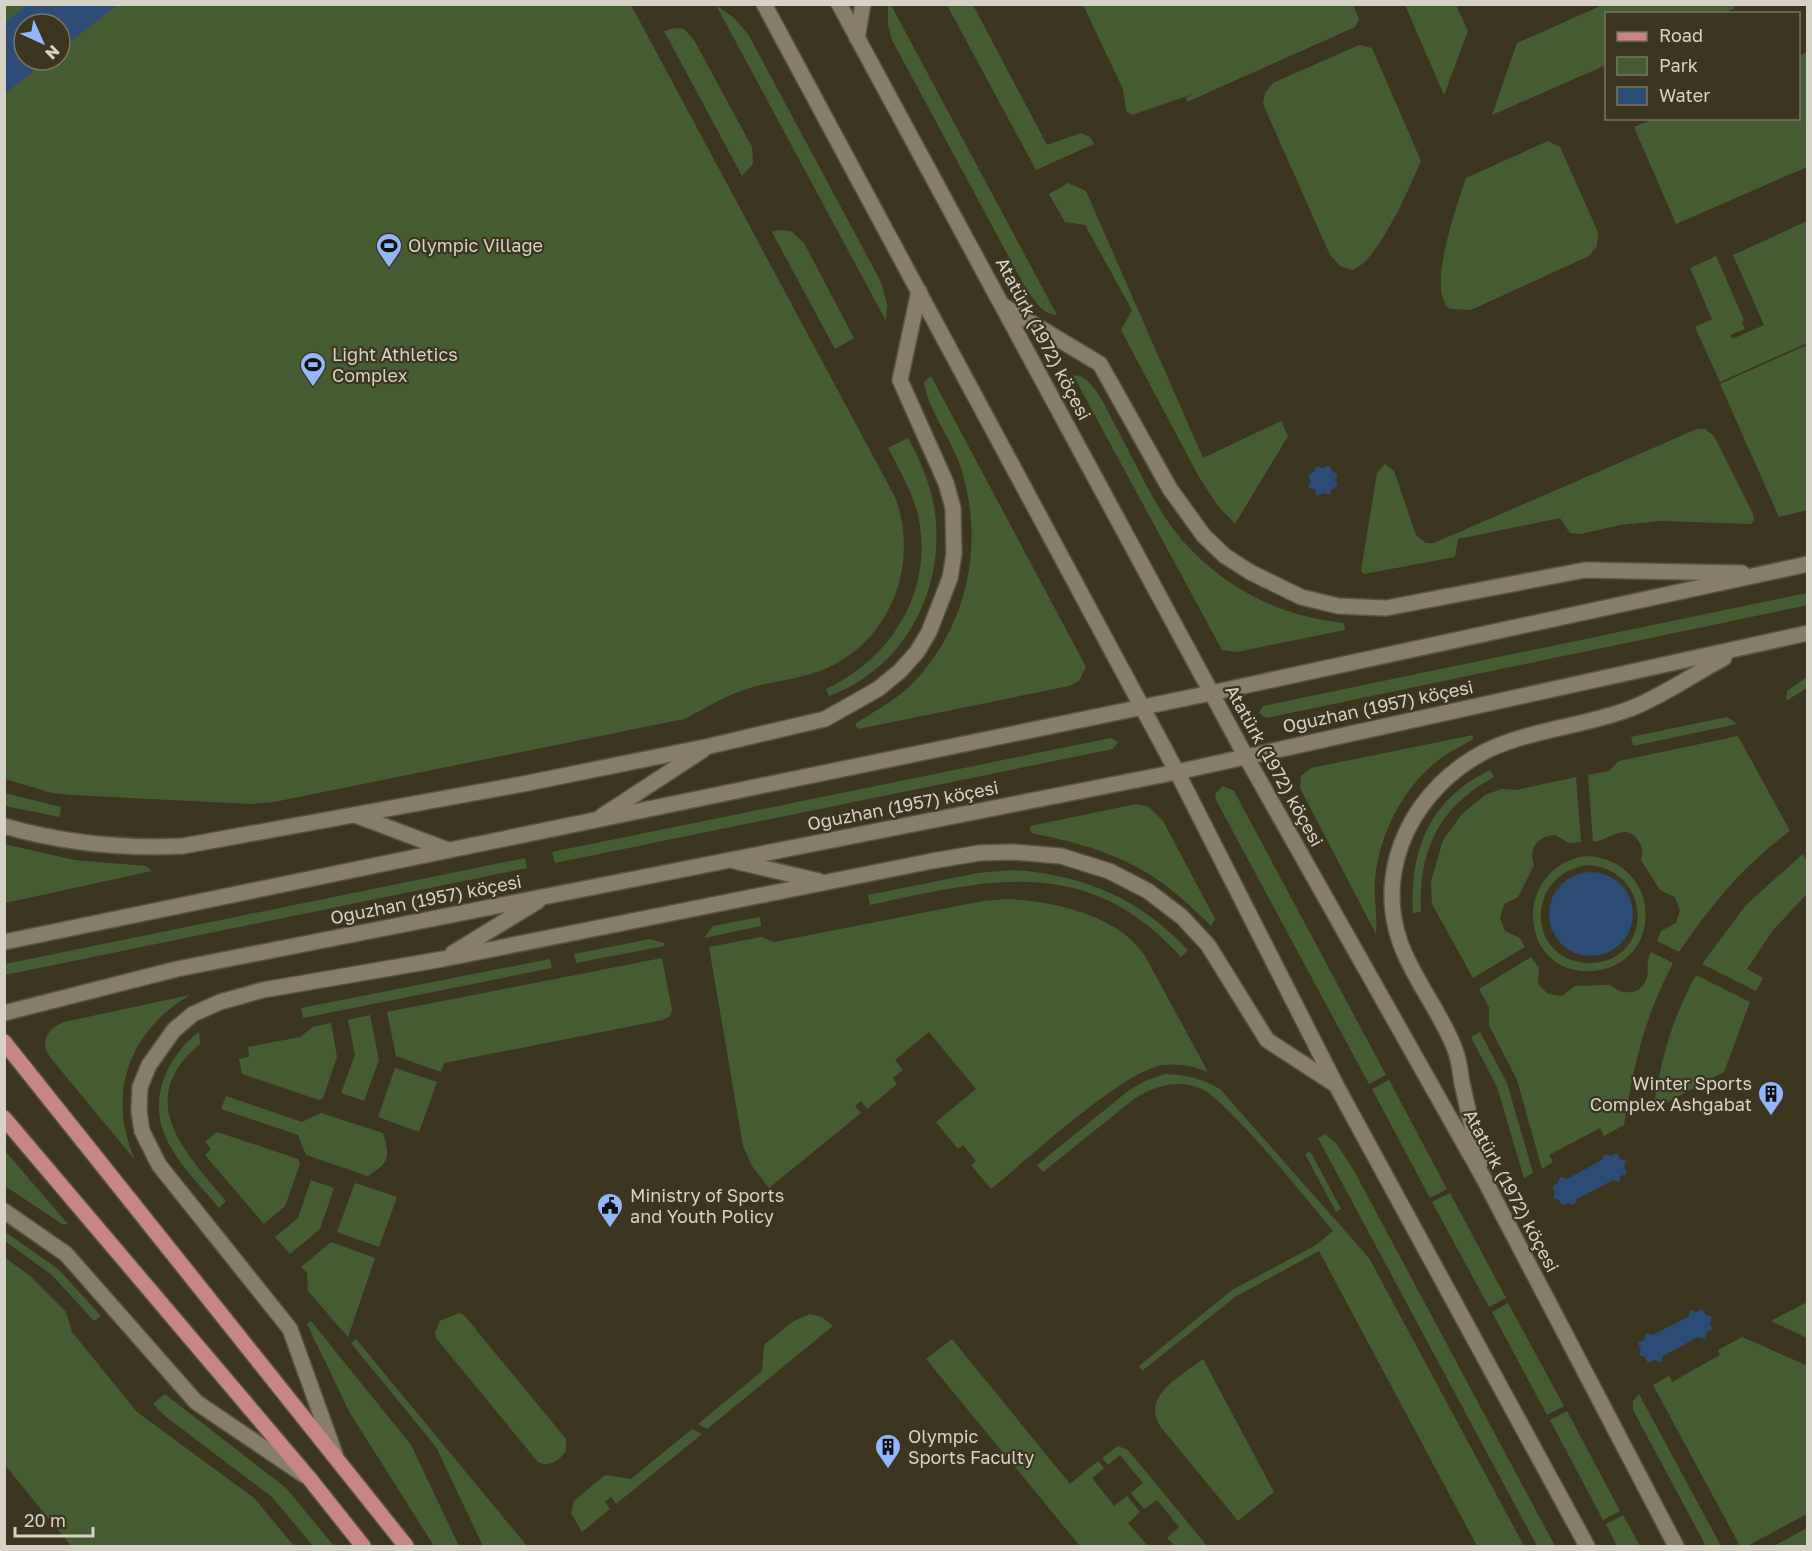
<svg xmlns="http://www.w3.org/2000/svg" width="1812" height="1551" font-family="'Golos Text',sans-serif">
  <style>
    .green { fill: #455c32; fill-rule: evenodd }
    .water { fill: #2c4c75 }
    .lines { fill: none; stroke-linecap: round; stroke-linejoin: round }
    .secondary-casing { stroke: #595341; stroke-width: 18 }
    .primary-casing { stroke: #595341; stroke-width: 18 }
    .secondary { stroke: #867e67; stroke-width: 15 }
    .primary { stroke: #c68684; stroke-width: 15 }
    .labels { text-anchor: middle; stroke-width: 4.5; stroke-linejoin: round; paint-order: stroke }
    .poi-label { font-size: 18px; fill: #d6d2c5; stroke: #3c3620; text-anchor: start }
    .street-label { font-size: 18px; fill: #d6d2c5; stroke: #3c3620 }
  </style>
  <rect width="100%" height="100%" fill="#3c3620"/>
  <g class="green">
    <polygon points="1605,4 1733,4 1735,8 1723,14 1606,14 1606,65 1492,115 1517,43"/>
    <path d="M5 5H631L895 497C920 563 891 641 825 669 798 680 768 681 741 691 721 698 703 710 684 719L274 802 251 804 72 795 52 793 5 779ZM24 24H60V60H24Z"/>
    <polygon points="716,5 734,18 748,34 881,282 887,304 886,321"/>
    <path d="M891 5 1057 315C1041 314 1032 297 1024 285L892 40 888 25V6Z"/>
    <polygon points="947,5 973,5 1047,145 1081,133 1090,137 1094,144 1036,170"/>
    <polygon points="1083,5 1353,5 1359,19 1355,27 1187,102 1186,98 1193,94 1132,115 1126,111 1123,89"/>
    <polygon points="1405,5 1456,5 1468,31 1444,95"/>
    <polygon points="675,28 684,29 694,40 752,147 753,164 742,176 664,31"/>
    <path d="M1359 45 1372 48 1421 161C1410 186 1378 262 1352 270L1340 266 1330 255 1263 104 1265 93 1273 83Z"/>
    <polygon points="1807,52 1807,167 1676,224 1634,127 1654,119 1798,118 1799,56"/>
    <path d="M1548 141 1560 147 1598 232 1597 246 1589 256 1471 310 1450 309C1425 291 1458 204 1466 178Z"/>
    <polygon points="1068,183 1086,191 1203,458 1281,421 1288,436 1235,524 1218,506 1199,477 1121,330 1132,310 1085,225 1065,222 1049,194"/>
    <polygon points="1807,221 1807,343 1720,382 1695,327 1712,319 1690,268 1716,256 1744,320 1742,322 1745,329 1730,335 1732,339 1764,325 1733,255"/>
    <polygon points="779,230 791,231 804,243 854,338 835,349 772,232"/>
    <polygon points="1807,345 1807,510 1779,517 1720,384"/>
    <path d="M1073 375C1081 376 1087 379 1092 386 1102 397 1108 412 1115 425 1136 463 1154 507 1182 540 1225 589 1280 616 1344 623L1345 630 1237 652 1222 650Z"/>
    <path d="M931 376 1086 667 1079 681 1069 686 858 729 855 724C873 712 891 703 908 688 968 630 986 543 960 465 950 436 929 412 924 382Z"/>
    <polygon points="1697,429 1705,429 1714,436 1753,514 1754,520 1751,524 1661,521 1620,525 1581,534 1570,533 1560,518 1458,539 1455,557 1364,574 1361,571 1377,473 1385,464 1394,471 1416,535 1426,543 1434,543"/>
    <path d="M908 438C918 456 927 476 932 497 951 579 909 667 829 696L826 689C894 658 936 586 917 511 911 489 899 469 888 448Z"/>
    <polygon points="1807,593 1807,605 1799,607 1266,718 1259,713 1263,706"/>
    <polygon points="1807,677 1807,688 1786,701 1787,691"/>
    <polygon points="1727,717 1737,724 1633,746 1631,737"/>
    <path d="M1473 735V739C1462 746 1451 751 1441 758 1403 787 1380 832 1375 879 1373 898 1378 916 1376 934L1300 788 1301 776 1311 768Z"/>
    <path d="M1738 736 1790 831C1745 864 1710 906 1679 952L1657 941 1661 931 1676 923 1680 910 1675 897 1660 890 1641 860C1643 853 1643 848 1639 842 1627 820 1608 841 1593 842L1588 775 1609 771 1619 761Z"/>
    <polygon points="1111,738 1118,742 1113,749 555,863 552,852"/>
    <path d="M1490 770 1494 777C1439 807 1418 850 1421 912L1413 913C1410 849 1430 799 1490 770Z"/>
    <path d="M1576 777 1581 842 1569 843 1555 835C1538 836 1528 848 1534 865L1518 897 1504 904 1500 918 1505 931 1520 938 1525 947 1473 978 1432 904 1431 882 1443 840 1462 814 1485 795 1501 789 1516 790Z"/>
    <polygon points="1223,786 1234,791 1386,1075 1369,1084 1216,800 1215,794"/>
    <polygon points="5,793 61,807 60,817 5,806"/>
    <path d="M1136 804 1149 807 1163 821 1215 919 1211 926C1154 867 1111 849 1031 833L1030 826Z"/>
    <polygon points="4,844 74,860 146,866 152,871 5,903"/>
    <polygon points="1803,854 1807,862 1807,894 1773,930 1747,969 1763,978 1756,991 1702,964 1746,905"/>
    <path d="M1586 856C1664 860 1665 966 1592 971 1519 976 1510 868 1586 856ZM1587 865C1655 869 1653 963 1590 963 1527 963 1523 875 1587 865Z"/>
    <polygon points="525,858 527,868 5,975 5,964"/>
    <path d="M1012 870C1083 874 1140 899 1188 950L1181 957C1087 853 991 879 870 905L868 895 978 873Z"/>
    <path d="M1008 899C1052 901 1119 915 1145 956L1208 1072C1194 1066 1179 1063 1163 1065 1122 1071 1027 1160 991 1189L971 1165 976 1161 963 1145 958 1149 936 1122 976 1089 929 1032 895 1060 903 1070 893 1078 897 1084 867 1109 861 1101 855 1106 861 1113 769 1188 752 1166 743 1146 709 947 761 937 774 942 983 901Z"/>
    <polygon points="760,917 761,926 704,938 713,926"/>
    <polygon points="650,939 664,943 664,946 576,963 574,954"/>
    <path d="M1651 952 1673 963C1644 1019 1634 1063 1624 1125L1604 1136 1600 1128 1549 1155 1553 1162 1542 1169 1517 1080 1489 1025V1007L1479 989 1531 957 1539 968 1538 984 1548 994 1562 996 1575 986 1610 985C1621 995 1640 996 1646 980 1650 969 1645 963 1651 952Z"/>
    <polygon points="662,958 672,1010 670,1016 663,1020 444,1063 441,1072 396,1056 387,1012"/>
    <polygon points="550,959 552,968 303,1018 301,1008"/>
    <path d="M1696 975 1750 1002 1724 1072 1653 1110C1660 1062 1672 1018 1696 975Z"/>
    <path d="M190 995C129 1031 106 1094 135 1160L50 1057C39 1042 48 1028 64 1022Z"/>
    <polygon points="370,1015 379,1060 364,1101 341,1093 355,1055 348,1020"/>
    <polygon points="331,1023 337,1057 323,1098 319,1100 242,1074 239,1059 249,1057 248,1047 300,1037 313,1027"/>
    <path d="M199 1032 200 1044C132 1100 186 1153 226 1201L219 1208C202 1187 180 1166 168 1142 147 1102 165 1058 199 1032Z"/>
    <polygon points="1480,1032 1507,1083 1533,1173 1524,1178 1497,1087 1471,1037"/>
    <polygon points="395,1068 437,1082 419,1132 378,1117"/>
    <path d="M1165 1074C1186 1075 1201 1078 1220 1089L1369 1258 1524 1546H1477L1319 1251 1235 1297 1142 1371 1139 1366 1232 1290 1316 1245 1333 1231C1310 1203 1226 1098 1200 1088 1176 1079 1154 1086 1134 1099L1043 1172 1037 1165 1128 1091 1145 1081Z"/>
    <polygon points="1389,1080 1447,1189 1430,1198 1372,1089"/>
    <path d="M226 1096 302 1122 321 1113 383 1133C390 1158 390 1162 368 1176L306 1155 298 1135 221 1109Z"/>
    <polygon points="217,1132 298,1159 300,1164 285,1206 264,1224 205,1155 211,1149 205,1142"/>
    <polygon points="1325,1134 1336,1143 1353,1169 1555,1546 1537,1546 1318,1138"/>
    <polygon points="4,1151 5,1151 68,1224 62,1224 5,1186"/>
    <polygon points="1310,1151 1341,1209 1336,1212 1305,1154"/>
    <polygon points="311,1180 334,1188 320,1229 290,1254 275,1237 298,1218"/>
    <polygon points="355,1183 397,1197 379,1247 337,1232"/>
    <polygon points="1450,1193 1506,1298 1489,1307 1432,1202"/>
    <polygon points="4,1231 58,1269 101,1316 94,1321 52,1275 5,1241"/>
    <polygon points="331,1242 375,1258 348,1337 308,1291 307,1273 301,1267"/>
    <polygon points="4,1257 29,1275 66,1312 72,1332 137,1412 254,1498 294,1546 71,1546 5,1465"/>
    <polygon points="1807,1302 1807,1338 1771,1321"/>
    <polygon points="1508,1303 1564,1406 1547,1415 1492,1312"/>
    <path d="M459 1313 464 1315 566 1439V1451C559 1460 550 1468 538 1462L436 1338 435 1333 440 1321Z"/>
    <polygon points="810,1314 822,1317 833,1326 707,1429 698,1424 762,1371 764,1345 792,1322"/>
    <polygon points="311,1321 411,1445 459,1546 434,1546 350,1413 307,1324"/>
    <polygon points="1742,1337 1808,1366 1807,1514 1747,1546 1740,1546 1653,1385 1669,1376 1672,1382 1720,1355 1718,1350"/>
    <polygon points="356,1339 527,1546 483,1546 436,1447 351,1343"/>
    <polygon points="952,1339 1070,1484 1098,1461 1104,1468 1092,1478 1114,1506 1127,1496 1140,1512 1128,1523 1148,1546 1080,1546 926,1359"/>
    <path d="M1203 1359 1274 1492 1238 1521 1160 1426C1141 1395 1182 1376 1203 1359Z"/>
    <polygon points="165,1394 286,1488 334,1546 313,1546 272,1497 165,1416 153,1404"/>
    <polygon points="1639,1394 1721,1546 1706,1546 1633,1410 1633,1401"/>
    <polygon points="1567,1411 1620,1511 1603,1520 1550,1420"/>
    <polygon points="692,1429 702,1434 616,1504 611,1497 605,1502 610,1509 582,1532 571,1513 574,1501 605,1475 631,1479"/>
    <polygon points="1118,1446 1128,1450 1207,1546 1195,1546 1192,1544 1189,1546 1175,1546 1167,1538 1179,1527 1157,1500 1144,1509 1131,1493 1143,1483 1120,1455 1108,1465 1102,1458"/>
    <polygon points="1623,1515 1640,1546 1617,1546 1606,1524"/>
    <polygon points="1807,1528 1807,1546 1774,1546"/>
  </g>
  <g class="water">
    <polygon points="28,4 117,5 60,50 60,24 24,24 24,60 47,60 5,94 5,23"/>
    <polygon points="1329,465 1332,471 1338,474 1335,480 1338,486 1332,489 1330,495 1324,493 1317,496 1315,490 1308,487 1311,481 1308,475 1314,472 1316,466 1323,468"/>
    <circle cx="1591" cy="914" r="42"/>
    <polygon points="1617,1153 1620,1159 1626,1161 1624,1167 1627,1173 1621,1176 1619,1182 1613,1180 1577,1199 1574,1205 1568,1203 1562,1206 1559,1200 1553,1198 1555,1192 1552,1186 1558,1183 1560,1177 1567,1179 1602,1160 1605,1154 1611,1156"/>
    <polygon points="1702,1309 1706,1315 1712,1317 1710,1324 1713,1329 1707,1332 1705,1339 1698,1337 1663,1356 1661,1362 1654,1360 1648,1363 1645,1357 1639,1355 1641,1349 1638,1343 1644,1340 1646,1333 1653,1335 1688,1317 1691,1310 1697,1312"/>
  </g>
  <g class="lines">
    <defs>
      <g id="secondary">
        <polyline points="764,4 1177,772 1336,1085 1587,1546"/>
        <polyline points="839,4 1245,755 1483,1177 1676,1546"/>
        <polyline points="857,38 863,4"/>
        <polyline points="1002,305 1100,364 1170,489 1204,536 1225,556 1250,572 1301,597 1338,606 1386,608 1585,570 1742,573"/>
        <polyline points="355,815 448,850"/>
        <polyline points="602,816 703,750"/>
        <path d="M4 826C63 843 123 849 183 846L523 784 710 746 825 719 878 689 900 671 917 652 929 632 950 578 954 554 953 508 946 483 900 380 919 291"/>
        <polyline points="734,861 819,881"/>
        <polyline points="4,942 1211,693 1808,564"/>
        <polyline points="453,953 538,901"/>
        <polyline points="4,1013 177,969 1177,772 1808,633"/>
        <path d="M1480 1163C1474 1136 1468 1109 1462 1083 1460 1071 1459 1058 1454 1047 1440 1011 1413 979 1400 942 1373 865 1417 785 1488 750 1533 729 1586 726 1632 708 1664 695 1694 674 1724 658"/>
        <polyline points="4,1211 66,1254 196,1402 304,1475"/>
        <polyline points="335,1454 290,1329 159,1165 142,1131 139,1111 140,1087 149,1065 174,1030 193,1014 220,1002 263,990 443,959 932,861 979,853 1012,852 1061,856 1109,871 1148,891 1182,917 1208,945 1267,1040 1336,1085"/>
      </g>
      <g id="primary">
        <polyline points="4,1042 406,1546"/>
        <polyline points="4,1118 309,1478 363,1546"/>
      </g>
    </defs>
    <use href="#secondary" class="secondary-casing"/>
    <use href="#primary" class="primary-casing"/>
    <use href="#secondary" class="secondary"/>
    <use href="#primary" class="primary"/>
  </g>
  <defs>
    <symbol id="stadium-pin" viewBox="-11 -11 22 30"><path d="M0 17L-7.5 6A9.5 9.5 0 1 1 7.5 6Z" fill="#92b7fd" stroke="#3c3620"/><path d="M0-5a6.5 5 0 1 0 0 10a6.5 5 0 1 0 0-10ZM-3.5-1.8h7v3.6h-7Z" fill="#111"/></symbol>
    <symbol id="building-pin" viewBox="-11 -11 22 30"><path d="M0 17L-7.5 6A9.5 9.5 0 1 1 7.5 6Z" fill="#92b7fd" stroke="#3c3620"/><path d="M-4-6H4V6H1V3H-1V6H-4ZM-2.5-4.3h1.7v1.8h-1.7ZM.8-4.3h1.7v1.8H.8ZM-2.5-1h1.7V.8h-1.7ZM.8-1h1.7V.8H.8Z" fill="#111"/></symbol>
    <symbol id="civic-pin" viewBox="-11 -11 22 30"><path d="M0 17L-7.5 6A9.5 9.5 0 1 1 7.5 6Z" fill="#92b7fd" stroke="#3c3620"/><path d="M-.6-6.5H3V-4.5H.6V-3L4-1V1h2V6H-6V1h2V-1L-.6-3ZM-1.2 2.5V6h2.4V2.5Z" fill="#111"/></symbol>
  </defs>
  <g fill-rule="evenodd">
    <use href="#stadium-pin" x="374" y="231" width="30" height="40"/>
    <use href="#stadium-pin" x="298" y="350" width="30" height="40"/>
    <use href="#building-pin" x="1756" y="1079" width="30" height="40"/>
    <use href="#civic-pin" x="595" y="1191" width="30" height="40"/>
    <use href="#building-pin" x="873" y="1432" width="30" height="40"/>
  </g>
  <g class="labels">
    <g class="poi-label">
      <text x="408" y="252">Olympic Village</text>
      <text x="332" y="361">Light Athletics<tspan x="332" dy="21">Complex</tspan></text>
      <text x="1752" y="1090" text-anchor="end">Winter Sports<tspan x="1752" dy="21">Complex Ashgabat</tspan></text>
      <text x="630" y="1202">Ministry of Sports<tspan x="630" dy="21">and Youth Policy</tspan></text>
      <text x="908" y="1443">Olympic<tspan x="908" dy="21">Sports Faculty</tspan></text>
    </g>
    <g class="street-label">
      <text transform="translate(1043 339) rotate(62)" y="6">Atatürk (1972) köçesi</text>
      <text transform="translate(1378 707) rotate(-12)" y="6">Oguzhan (1957) köçesi</text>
      <text transform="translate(1274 766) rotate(61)" y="6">Atatürk (1972) köçesi</text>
      <text transform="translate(903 806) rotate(-11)" y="6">Oguzhan (1957) köçesi</text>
      <text transform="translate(426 900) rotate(-11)" y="6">Oguzhan (1957) köçesi</text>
      <text transform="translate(1511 1191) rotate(62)" y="6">Atatürk (1972) köçesi</text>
    </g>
  </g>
  <rect width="1812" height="1551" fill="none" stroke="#d6d2c5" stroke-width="12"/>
  <rect x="1605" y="12" width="195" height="108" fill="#3c3620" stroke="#7a7462" stroke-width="1.5"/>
  <rect x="1617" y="32" width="30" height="9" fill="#c68684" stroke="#7a7462" stroke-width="1.5"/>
  <text x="1659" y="42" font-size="18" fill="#d6d2c5">Road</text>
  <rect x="1617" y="57" width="30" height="18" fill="#455c32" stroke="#7a7462" stroke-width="1.5"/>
  <text x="1659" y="72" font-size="18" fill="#d6d2c5">Park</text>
  <rect x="1617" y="87" width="30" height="18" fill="#2c4c75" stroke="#7a7462" stroke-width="1.5"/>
  <text x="1659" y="102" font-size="18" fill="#d6d2c5">Water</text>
  <g transform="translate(42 42) rotate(135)"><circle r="28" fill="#3c3620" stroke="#7a7462" stroke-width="1.5"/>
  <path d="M0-4.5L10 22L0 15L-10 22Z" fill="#92b7fd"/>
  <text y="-9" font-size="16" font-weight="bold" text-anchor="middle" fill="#d6d2c5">N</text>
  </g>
  <path d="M15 1527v9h78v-9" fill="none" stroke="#d6d2c5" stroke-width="3"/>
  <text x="24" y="1527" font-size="18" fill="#d6d2c5" stroke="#3c3620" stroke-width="4.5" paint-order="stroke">20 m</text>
</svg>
